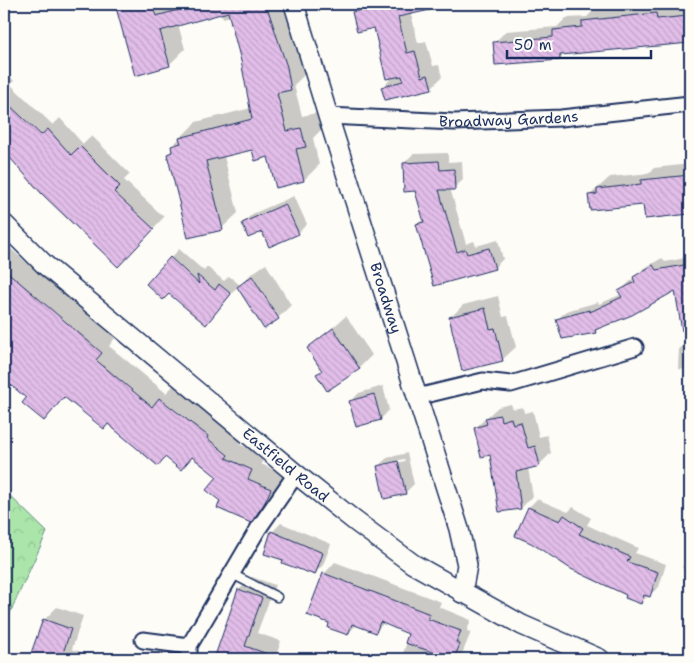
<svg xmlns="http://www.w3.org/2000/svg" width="694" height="663" font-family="'Shantell Sans',sans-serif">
<defs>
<pattern id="park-crowns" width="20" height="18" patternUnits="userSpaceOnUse" patternTransform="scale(1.25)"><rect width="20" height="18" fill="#abe5aa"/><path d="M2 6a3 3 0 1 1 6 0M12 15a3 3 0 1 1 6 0" fill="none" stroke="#93c595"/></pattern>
<pattern id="building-back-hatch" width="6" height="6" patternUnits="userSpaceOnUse" patternTransform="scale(1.25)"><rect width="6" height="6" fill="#e1bde8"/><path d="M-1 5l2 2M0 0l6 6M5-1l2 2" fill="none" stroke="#c0a3c9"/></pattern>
</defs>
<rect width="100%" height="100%" fill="#fdfcf7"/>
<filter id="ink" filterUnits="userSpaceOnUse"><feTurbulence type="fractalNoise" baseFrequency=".02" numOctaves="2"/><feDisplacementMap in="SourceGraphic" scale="10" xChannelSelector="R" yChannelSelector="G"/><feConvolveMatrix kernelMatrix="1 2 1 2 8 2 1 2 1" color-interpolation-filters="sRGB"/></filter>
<g filter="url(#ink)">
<!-- park -->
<path fill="url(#park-crowns)" stroke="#638a84" d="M4,490L47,532L4,626Z"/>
<!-- shadow -->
<path fill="#0003" fill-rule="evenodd" d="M116,4H286L306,73L294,85L302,116L316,113L321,130L313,138L319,165L304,180L269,156L253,148L224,156L238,213L222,228L168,154L173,149L172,146L196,122L251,108L242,60L230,16L223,18L221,12L178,24L185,49L169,65L136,74Z
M357,4H415L410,9L418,43L426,41L433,66L439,65L442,77L431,88L383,87L393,76L375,26L353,12L358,8Z
M653,4H667L668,8L690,6V42L565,53L560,59L494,43L506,31L557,27L566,18L587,17L595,9Z
M4,69L14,81L11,85L53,125L60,118L83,144L92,136L130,174L124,180L164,217L129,254L4,148Z
M448,153V162L462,161L463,180L454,188H450L466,244L474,241L476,246L498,240L503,259L494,268L435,285L418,224L424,218L404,163L413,154Z
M690,164V212L646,217L644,204L590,195L610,177L650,173L654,168Z
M294,196L307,224L298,233L263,230L243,223L252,214Z
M4,243L115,338L109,346L166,393L174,385L221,421L220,423L241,440L239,444L265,456L261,464L284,474L264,508L250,522L222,500L219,476L193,457L181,469L166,456L158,464L108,423L66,396L43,420L28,398L4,377V358L19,340L4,327Z
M179,249L204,271L207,267L224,281L229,276L240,285L251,274L266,264L291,305L278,318L264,327L238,286L215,314L171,258Z
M690,257V313L681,315L676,289L600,327L595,332L557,320L566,311L598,302L599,304L622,294L620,291L643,269L662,258L665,262Z
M498,296L503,317L508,316L516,347L502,360L450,318L463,305Z
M346,316L372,355L359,368L318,375L323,370L309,348Z
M688,340H690V370L678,369L679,349Z
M383,386L389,410L381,419L350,402L359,393Z
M511,404L513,409L523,407L524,413L533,411L539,437L547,435L551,453L539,465L528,468L533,496L521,508L475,428L498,407Z
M407,453L414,484L405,493L378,466L387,458ZM404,459L405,461L387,465V463Z
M537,499L568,512L573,507L591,518L587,525L638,548L635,553L666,564L659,587L641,602L591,579L532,542L529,507Z
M281,523L331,544L323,565L314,574L285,559L272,532Z
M690,546V571L682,568Z
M335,562L441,602L439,607L471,620L467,631L471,632L460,659H401L410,633L384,623L376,631L357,624L348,634L331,622L324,574Z
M252,577L275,585L257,633L281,641L275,659H215L239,590Z
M57,607L83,616L72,649L103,659H30L44,620Z
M161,653L175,659H155Z"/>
<!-- building -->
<path fill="url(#building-back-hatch)" stroke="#1b2f5e" d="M115,4H152L156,16L200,4H266L287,67L291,90L277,93L287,131L301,128L306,147L296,149L304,181L276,188L268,157L255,161L252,150L206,161L223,230L188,238L167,154L172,152L171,146L181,143L179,138L252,119L241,61L228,12L160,31L170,66L135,76Z
M386,4H429L430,10L398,17L407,53L415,51L422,77L428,75L432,89L385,100L381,87L403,81L402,76L386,79L374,28L357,32L352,12Z
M656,13L657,19L688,16L690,43L560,55V60L495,65L493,42L553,37V30L582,27V21Z
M4,100L41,135L48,129L71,155L80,146L120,186L114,192L154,229L118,267L41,193L4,151Z
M439,161L440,170L454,169L455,190H439L457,252L465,249L467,254L489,248L495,269L434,286L416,224L424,222L415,191L404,192L403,163Z
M690,175V214L645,219L643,205L590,210L588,195L597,194V189L641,184V180Z
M285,204L299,234L269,247L262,232L248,238L242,223Z
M170,257L199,284L197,275L215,290L219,284L231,294L206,325L169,294L163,300L146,284Z
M690,264V330L682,331L675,291L632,315L595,330L596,333L562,339L556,319L589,310L590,312L622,297L618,291L635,282L633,277L653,265L656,270Z
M4,269L102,353L96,360L152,407L159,398L208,436L207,438L228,455L226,458L252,470L248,479L271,489L264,504L251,523L217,508L220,501L206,490L217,477L192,457L181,470L165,457L158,466L108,424L104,429L64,397L44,421L22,403L26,398L4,379Z
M252,276L279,319L264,329L237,287Z
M485,308L490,329L495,328L503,361L462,371L449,317Z
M333,328L360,369L327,391L316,374L322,371L307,348Z
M374,394L381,420L356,427L349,401Z
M500,415L501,421L511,418L513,424L521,422L528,448L535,446L540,466L516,472L521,509L499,512L490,455L481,457L474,428L487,424L485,418Z
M398,461L406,494L384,499L377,466Z
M528,507L560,521L564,515L583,528L579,534L630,557L627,562L658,572L650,597L644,595L641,604L625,598L626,595L571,569L531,543L515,536Z
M271,531L323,553L315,575L282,563L283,560L264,554Z
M323,573L430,614L428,619L461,631L456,642L460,644L454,659L405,643L408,634L380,622L376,633L352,624L348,635L328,628L329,623L307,615Z
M238,589L262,598L245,646L276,657V659H214Z
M43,619L71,629L61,659H29Z"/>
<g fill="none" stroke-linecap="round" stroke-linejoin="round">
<!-- service casing -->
<g stroke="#1b2f5e" stroke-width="11">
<path id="service" d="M232,574L277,597"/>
</g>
<!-- minor casing -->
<g stroke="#1b2f5e" stroke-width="19">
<g id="minor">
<path id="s1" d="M328,116L454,122L561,118L690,104"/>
<path d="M417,397L483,381L511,384L635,347"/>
<path d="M143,640L189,646"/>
<path d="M189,659V646L258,529L296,474"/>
</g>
</g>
<!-- tertiary casing -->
<g stroke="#1b2f5e" stroke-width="22">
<g id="tertiary">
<path id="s2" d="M294,4L328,116L459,529L467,565L462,593"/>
<path id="s3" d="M4,224L45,265L296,474L355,521L413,564L522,625L600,659"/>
</g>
</g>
<!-- service -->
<use href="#service" stroke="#fdfcf7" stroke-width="8"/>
<!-- minor -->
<use href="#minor" stroke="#fdfcf7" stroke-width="15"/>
<!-- tertiary -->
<use href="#tertiary" stroke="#fdfcf7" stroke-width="19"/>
</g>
</g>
<g text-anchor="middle" stroke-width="4.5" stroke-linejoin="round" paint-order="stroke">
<!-- street labels -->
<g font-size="15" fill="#1b2f5e" stroke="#fdfcf7">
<text dy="5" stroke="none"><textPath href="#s1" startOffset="181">Broadway Gardens</textPath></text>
<text dy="5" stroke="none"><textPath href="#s2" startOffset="308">Broadway</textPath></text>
<text dy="5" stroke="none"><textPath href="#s3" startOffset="371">Eastfield Road</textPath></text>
</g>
</g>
<!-- margin -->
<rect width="694" height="663" fill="none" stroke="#fdfcf7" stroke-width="20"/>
<rect x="10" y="10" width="674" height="643" fill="none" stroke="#1b2f5e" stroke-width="2" filter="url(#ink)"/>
<!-- scale -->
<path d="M507 50v8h144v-8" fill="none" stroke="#1b2f5e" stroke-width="2.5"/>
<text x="514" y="50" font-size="15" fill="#1b2f5e" stroke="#fdfcf7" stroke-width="4" paint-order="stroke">50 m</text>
</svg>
